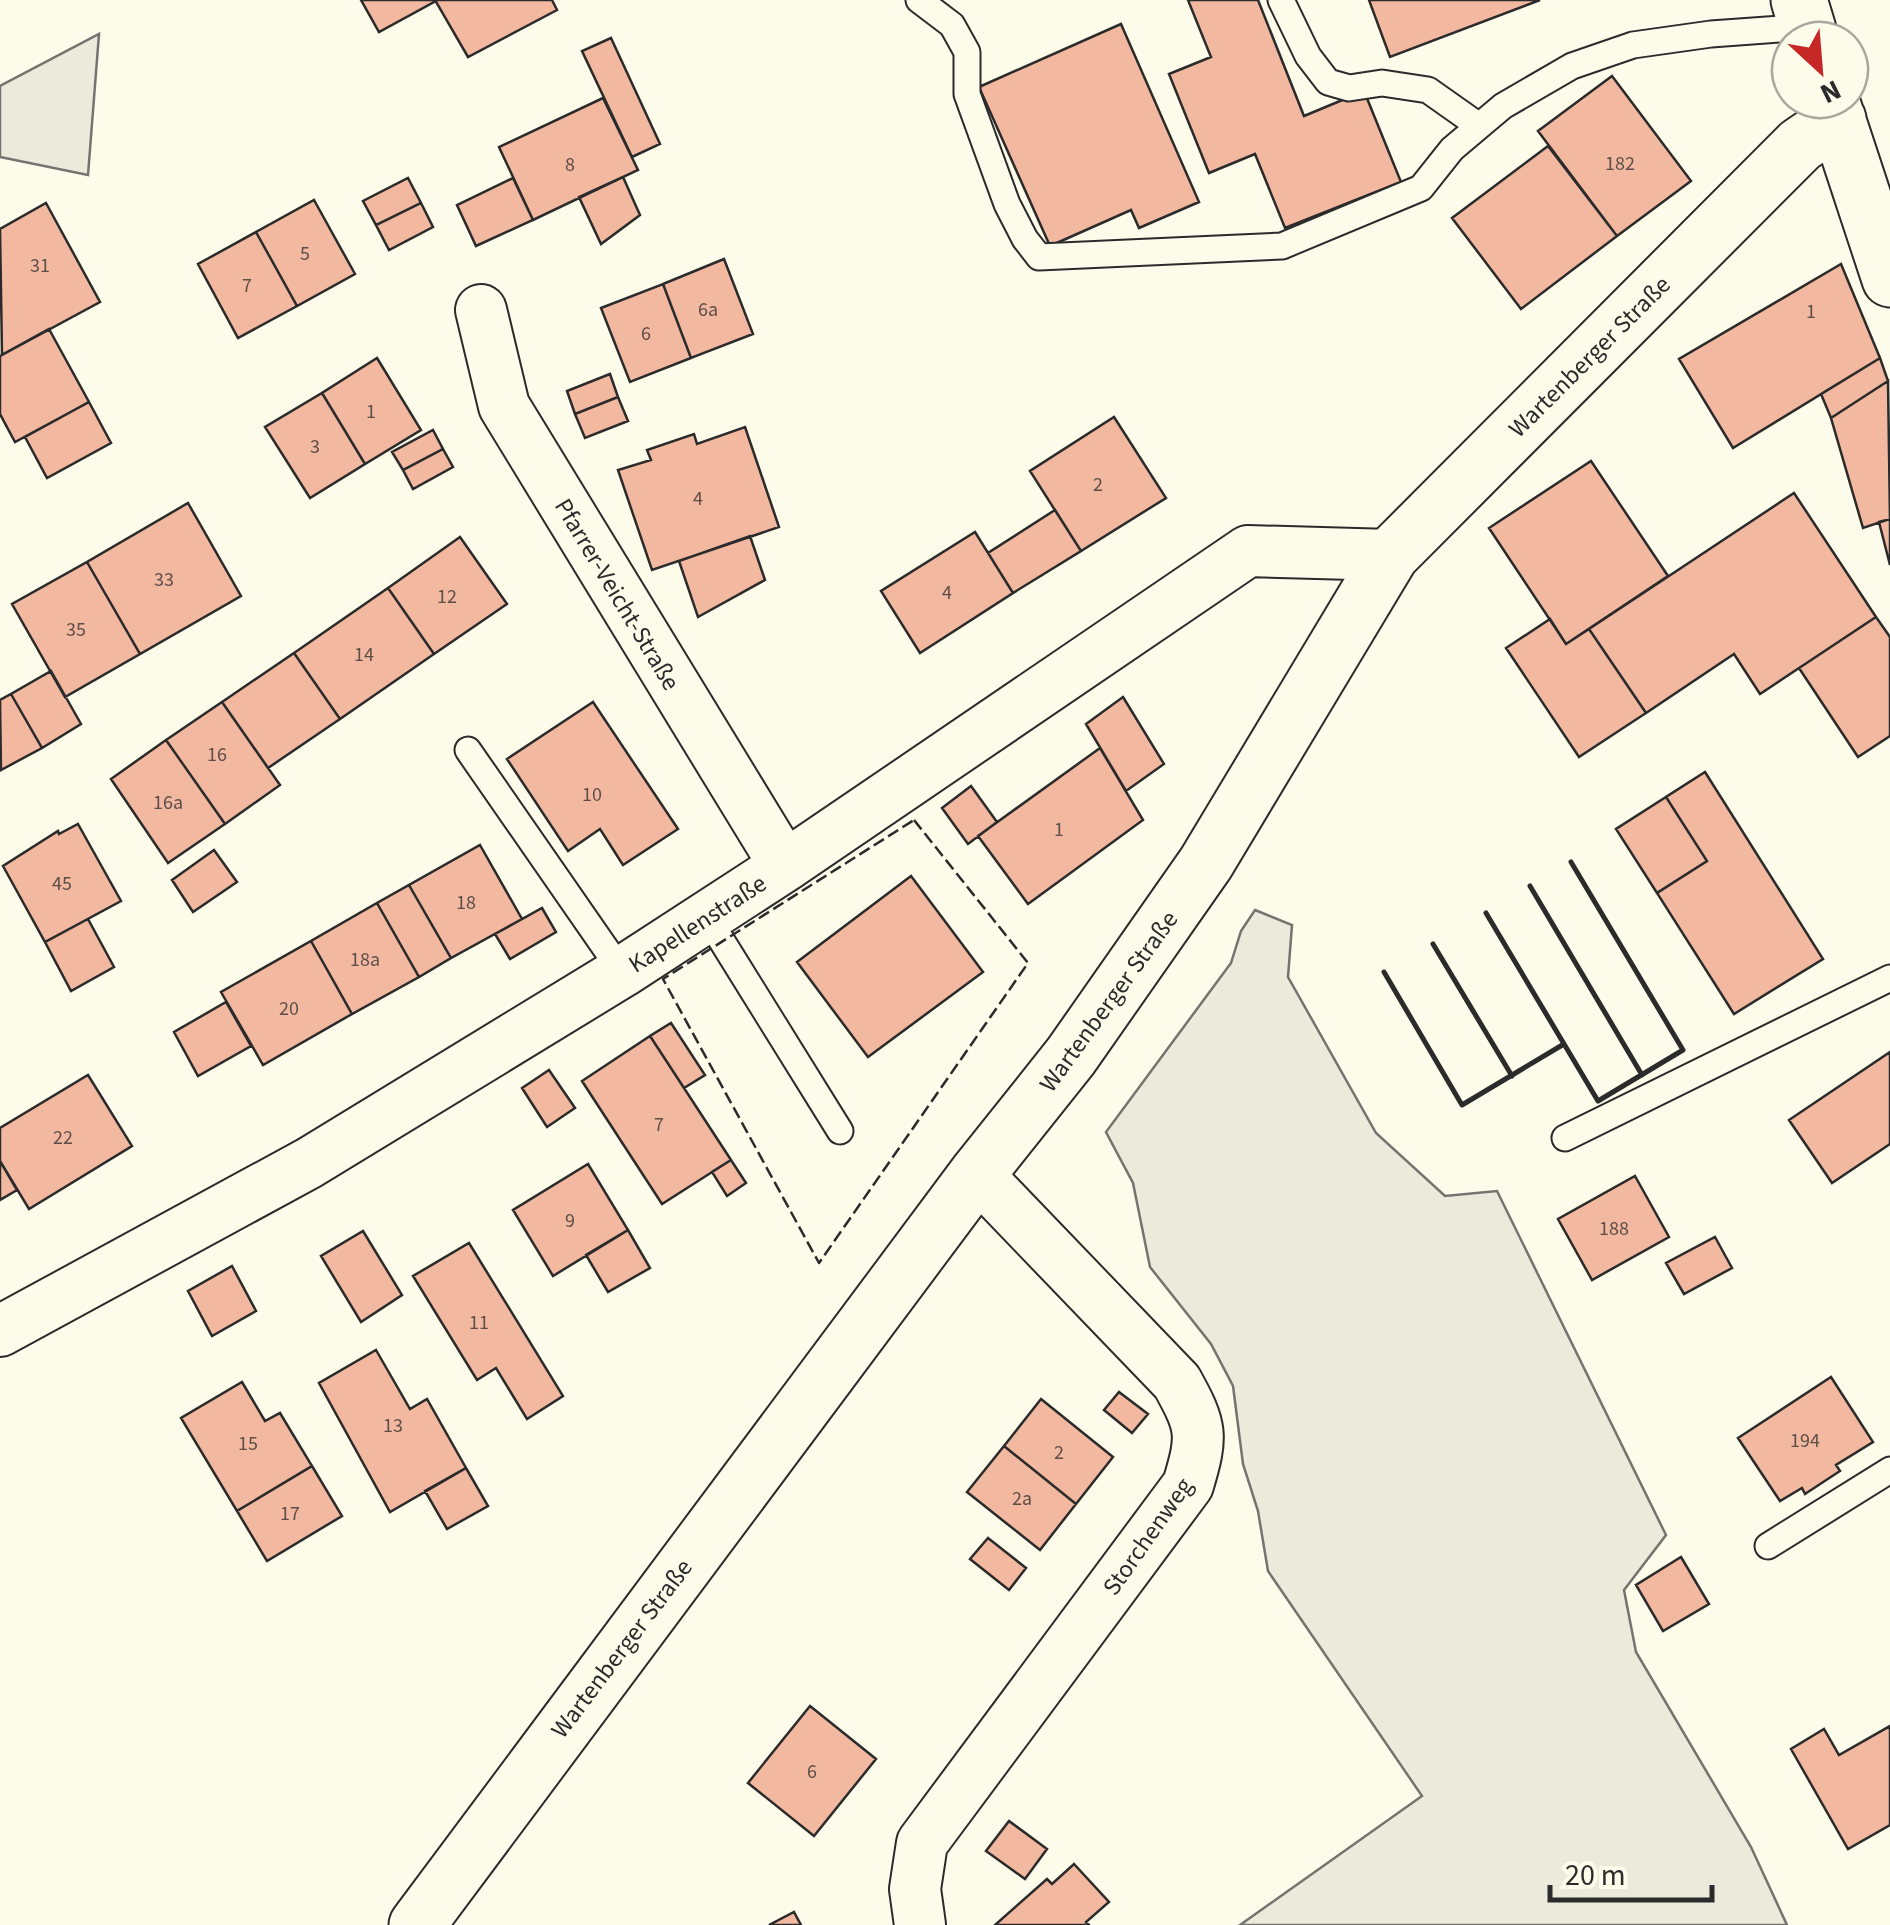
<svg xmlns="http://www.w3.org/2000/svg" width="1890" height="1925" font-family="'Source Sans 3',sans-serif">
<rect width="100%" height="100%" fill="#fdfbea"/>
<!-- green -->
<path fill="#ecebdb" stroke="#74746e" stroke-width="2.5" d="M99,34L88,175L0,157V86Z
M1255,910L1292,925L1288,977L1376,1133L1445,1196L1497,1191L1666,1535L1624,1590L1636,1652L1751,1847L1787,1925H1240L1422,1796L1268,1571L1258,1511L1243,1464L1233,1386L1211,1344L1150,1267L1133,1183L1106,1132L1231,963L1241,931Z"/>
<!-- building -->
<path fill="#f2b8a0" stroke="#2b2b2b" stroke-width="2.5" d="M361,0H435L436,1L379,32Z
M435,0H552L557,10L468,57Z
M1188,0H1258L1304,116L1364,91L1401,182L1285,228L1255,154L1209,173L1169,74L1211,57Z
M1369,0H1540L1390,57Z
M1121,24L1199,202L1139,228L1131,210L1050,246L979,87Z
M611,38L660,144L632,157L582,51Z
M1612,76L1691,181L1617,236L1538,131Z
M603,98L638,170L533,220L499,147Z
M1548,146L1617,236L1521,309L1452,218Z
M623,177L640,215L601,244L579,197Z
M408,178L421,203L376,225L363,201Z
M513,178L533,220L476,246L457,205Z
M314,200L355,274L297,306L256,232Z
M46,203L100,302L2,355L0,229Z
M421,203L433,227L389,250L376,225Z
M256,232L297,306L238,338L198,264Z
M724,259L753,334L691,358L663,284Z
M1841,264L1880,358L1733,448L1679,359Z
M663,284L691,358L630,382L601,308Z
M49,329L89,402L15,442L0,414V356Z
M377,358L421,430L365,464L322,393Z
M1880,358L1888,381L1831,418L1821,394Z
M610,374L618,397L575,414L567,391Z
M1888,381L1890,519L1863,528L1831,418Z
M322,393L365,464L310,498L265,427Z
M618,397L628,421L585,438L575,414Z
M89,402L111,443L47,478L25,437Z
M1114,417L1166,498L1081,551L1030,471Z
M745,427L779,527L652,570L618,470L651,460L647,450L694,434L697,444Z
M433,430L443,449L403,470L392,452Z
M443,449L453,467L413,489L403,470Z
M1591,461L1668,576L1566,644L1489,528Z
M1794,493L1876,617L1760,694L1734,654L1646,713L1589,629Z
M188,503L241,596L140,654L87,562Z
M1055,510L1081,551L1013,593L988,553Z
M1890,519V565L1879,522Z
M975,532L1013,593L920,653L881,591Z
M750,536L765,580L698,617L679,561Z
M460,537L507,604L434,654L388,588Z
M87,562L140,654L65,697L12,604Z
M388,588L434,654L340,719L294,653Z
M1876,617L1890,637V736L1858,757L1799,668Z
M1550,619L1566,644L1589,629L1646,713L1579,757L1506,648Z
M294,653L340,719L268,768L222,702Z
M51,671L81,724L42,748L11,694Z
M11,694L42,748L1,770L0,700Z
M1123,697L1164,764L1126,791L1086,724Z
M222,702L280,785L225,824L166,740Z
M593,702L678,829L623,865L600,829L568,851L507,759Z
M166,740L225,824L168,863L111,779Z
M1100,748L1143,820L1028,904L978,836Z
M1705,772L1823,959L1734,1014L1657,893L1707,861L1666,797Z
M971,786L997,822L968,844L942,808Z
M1666,797L1707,861L1657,893L1616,829Z
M78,824L121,901L45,942L3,866L58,831L59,834Z
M480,845L522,919L451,958L409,885Z
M214,850L237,882L193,912L172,880Z
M911,876L983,972L868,1057L797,962Z
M409,885L451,958L419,977L377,903Z
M377,903L419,977L352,1014L311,941Z
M542,908L556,932L510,959L495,934Z
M88,919L114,967L71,991L45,942Z
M311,941L352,1014L263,1065L221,992Z
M226,1002L251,1046L198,1076L174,1032Z
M671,1023L705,1075L684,1088L650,1036Z
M650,1036L731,1160L662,1204L582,1081Z
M1890,1052V1144L1832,1183L1789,1120Z
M549,1070L575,1108L547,1127L522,1088Z
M88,1075L132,1146L29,1209L0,1161V1128Z
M731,1160L746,1183L727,1196L712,1172Z
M0,1161L17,1190L0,1200Z
M588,1164L628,1230L553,1276L513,1210Z
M1635,1176L1669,1237L1592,1280L1558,1219Z
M628,1230L650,1268L608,1292L586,1255Z
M363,1231L402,1295L361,1322L321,1256Z
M1715,1237L1732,1268L1684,1294L1666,1263Z
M469,1243L563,1396L527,1419L496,1368L477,1380L413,1276Z
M232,1266L256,1311L212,1336L188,1291Z
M376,1350L410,1409L427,1399L466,1468L390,1512L319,1383Z
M1831,1377L1873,1442L1836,1465L1840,1471L1805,1494L1802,1488L1780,1501L1738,1438Z
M242,1382L265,1421L280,1413L312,1466L237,1511L181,1418Z
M1119,1392L1148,1414L1132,1433L1104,1410Z
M1041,1399L1113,1457L1076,1504L1004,1446Z
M1004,1446L1076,1504L1040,1550L967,1492Z
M312,1466L342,1516L267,1561L237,1511Z
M466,1468L488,1506L447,1529L425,1491Z
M988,1538L1026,1568L1009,1590L970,1559Z
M1681,1557L1709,1604L1663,1631L1636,1585Z
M810,1706L876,1759L814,1836L748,1783Z
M1890,1726V1825L1848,1849L1791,1749L1824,1729L1839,1755Z
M1009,1821L1047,1849L1025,1879L986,1851Z
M1074,1864L1109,1902L1086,1922L1089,1925H995L1047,1879L1052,1884Z
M794,1912L801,1925H769Z"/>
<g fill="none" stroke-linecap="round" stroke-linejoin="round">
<!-- service casing -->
<g stroke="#2b2b2b" stroke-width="29">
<path id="service" d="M919,0L952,25L967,52V94L1007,204L1025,239L1039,257L1282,246L1421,188L1452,149L1503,106L1572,66L1633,45L1711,34L1807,27
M1281,0L1308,56L1328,82L1349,88L1382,83L1428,90L1479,126
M468,750L622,972
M707,917L840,1131
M1565,1138L1890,978
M1768,1546L1890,1470"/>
</g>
<!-- minor casing -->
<g stroke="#2b2b2b" stroke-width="54">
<path id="minor" d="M481,310L504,406L785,866
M0,1331L309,1163L622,972L785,866L1248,551L1391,555
M920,1925L915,1889L922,1843L1188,1485C1203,1435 1202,1427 1177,1382L977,1174"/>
</g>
<!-- secondary casing -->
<g stroke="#2b2b2b" stroke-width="59">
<path id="secondary" d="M1799,0L1811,40
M1831,100L1890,279
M417,1925L977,1174L1071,1056L1206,863L1391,555L1800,145L1838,119"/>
</g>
<!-- service -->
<use href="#service" stroke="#fdfbea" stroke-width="25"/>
<!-- minor -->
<use href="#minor" stroke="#fdfbea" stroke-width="50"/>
<!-- secondary -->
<use href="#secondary" stroke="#fdfbea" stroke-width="55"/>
<!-- fence -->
<path stroke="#2b2b2b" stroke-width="2.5" stroke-dasharray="12 5" stroke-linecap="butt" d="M914,820L1028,963L819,1263L663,979Z"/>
<!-- wall -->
<path stroke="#2b2b2b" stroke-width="5" d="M1530,886L1642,1075
M1486,913L1598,1101L1683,1050L1571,862
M1433,944L1512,1076
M1384,972L1462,1105L1564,1044"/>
</g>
<g text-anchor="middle" stroke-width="8" stroke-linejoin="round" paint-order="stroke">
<!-- number labels -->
<g font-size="20" fill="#5d4e48">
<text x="1620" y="170">182</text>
<text x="570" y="171">8</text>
<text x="305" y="260">5</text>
<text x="40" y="272">31</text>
<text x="247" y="292">7</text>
<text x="708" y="316">6a</text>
<text x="1811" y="318">1</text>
<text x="646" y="340">6</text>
<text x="371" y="418">1</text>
<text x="315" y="453">3</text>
<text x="1098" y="491">2</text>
<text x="698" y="505">4</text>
<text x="164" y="586">33</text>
<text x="947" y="599">4</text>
<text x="447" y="603">12</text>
<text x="76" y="636">35</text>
<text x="364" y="661">14</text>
<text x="217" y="761">16</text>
<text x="592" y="801">10</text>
<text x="168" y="809">16a</text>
<text x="1059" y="836">1</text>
<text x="62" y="890">45</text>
<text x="466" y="909">18</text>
<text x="365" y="966">18a</text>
<text x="289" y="1015">20</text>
<text x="659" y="1131">7</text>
<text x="63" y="1144">22</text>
<text x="570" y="1227">9</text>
<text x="1614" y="1235">188</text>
<text x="479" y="1329">11</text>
<text x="393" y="1432">13</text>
<text x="1805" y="1447">194</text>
<text x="248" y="1450">15</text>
<text x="1059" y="1459">2</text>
<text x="1022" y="1505">2a</text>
<text x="290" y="1520">17</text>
<text x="812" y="1778">6</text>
</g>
<!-- street labels -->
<g font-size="25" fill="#2b2b2b" stroke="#fdfbea">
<text transform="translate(1589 356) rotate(-45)" y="9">Wartenberger Straße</text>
<text transform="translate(618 594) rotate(59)" y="9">Pfarrer-Veicht-Straße</text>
<text transform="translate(697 923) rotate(-33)" y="9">Kapellenstraße</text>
<text transform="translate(1108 1001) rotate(-54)" y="9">Wartenberger Straße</text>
<text transform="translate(1147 1536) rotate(-55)" y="9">Storchenweg</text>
<text transform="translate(621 1648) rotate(-53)" y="9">Wartenberger Straße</text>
</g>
</g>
<!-- north arrow -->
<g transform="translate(1820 70) rotate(154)"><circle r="48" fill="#fdfbea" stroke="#a9a89e" stroke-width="2.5"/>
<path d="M0-8L18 38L0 25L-18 38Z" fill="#c62828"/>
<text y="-15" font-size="28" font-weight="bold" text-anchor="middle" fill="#2b2b2b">N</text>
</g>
<!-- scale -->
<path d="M1550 1885v15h162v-15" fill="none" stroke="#2b2b2b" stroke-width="5"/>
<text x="1565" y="1885" font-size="30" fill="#2b2b2b" stroke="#fdfbea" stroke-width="8" paint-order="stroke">20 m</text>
</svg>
